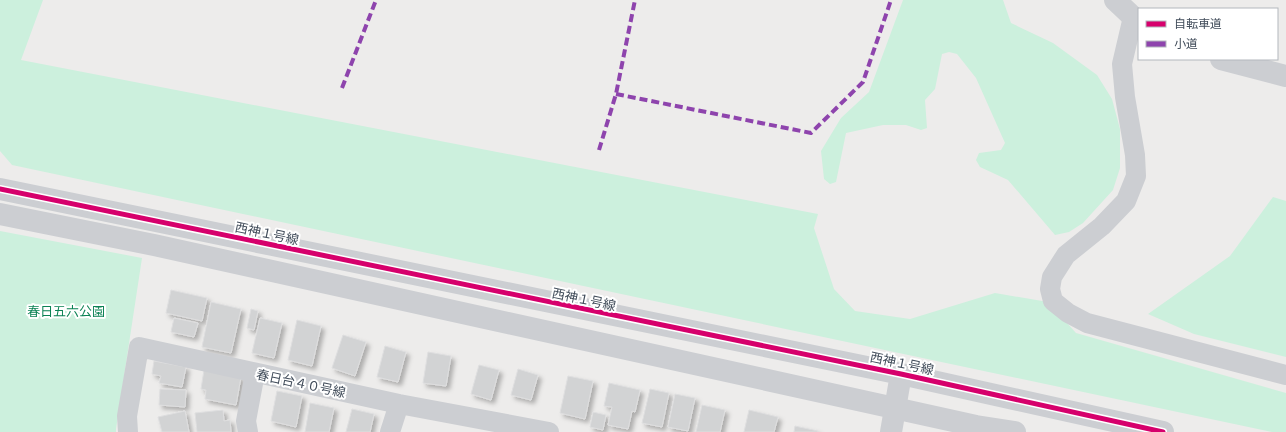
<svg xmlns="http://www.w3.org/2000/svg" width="1286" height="432" font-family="Manrope,'Noto Sans JP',sans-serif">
<defs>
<filter id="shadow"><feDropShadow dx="3.5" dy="3.5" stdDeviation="2" flood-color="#0004"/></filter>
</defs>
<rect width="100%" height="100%" fill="#edeceb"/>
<!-- green -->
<path fill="#ccf0dd" d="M0,0H43L21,60L818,214L814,228L834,289L855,311L910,319L995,293L1048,302L1076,333L1286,393V432H1272L12,165L0,151Z
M903,0H1003L1011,23L1053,43L1097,75L1112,99L1120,129V168L1113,190L1083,223L1069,232L1055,235L1008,180L980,167L976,160L979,153L1001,150L1005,143L976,78L957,54L949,52L942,54L935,89L925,100L927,128L921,130L906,125H883L846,133L836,182L830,184L824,179L821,151L841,118L869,92Z
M1273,197L1286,201V357L1194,334L1148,314L1230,256Z
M0,231L142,258L116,429V432H0Z"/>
<!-- building -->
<path fill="#d2d3d4" stroke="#dededf" filter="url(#shadow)" d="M171,290L207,298L202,321L166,313Z
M211,302L241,309L231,353L202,347Z
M251,309L258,311L254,330L247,328Z
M174,318L198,323L194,337L171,332Z
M260,318L282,323L274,358L252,353Z
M297,320L321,326L312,366L288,360Z
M343,335L366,342L355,376L332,368Z
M385,346L406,352L398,382L377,377Z
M428,352L451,356L446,386L423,383Z
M154,361L186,367L182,387L159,383L161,376L152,374Z
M479,365L499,370L491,400L471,394Z
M518,369L538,375L531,400L511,395Z
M204,370L241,377L236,405L205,399L206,390L201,389Z
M568,376L593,381L585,419L560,413Z
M609,383L640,390L635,412L632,411L628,429L608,425L612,407L604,406Z
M160,389L186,390L185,407L159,405Z
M650,389L669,393L662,427L642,423Z
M277,391L302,396L296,427L271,421Z
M675,394L695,398L688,431L668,427Z
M310,403L334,408L329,432H305Z
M702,405L725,410L720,432H696Z
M352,409L374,414L370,432H346Z
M223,410L224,421L230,420L231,432H197L195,413Z
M749,410L778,417L774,432H744Z
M185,411L189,432H162L158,417Z
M593,412L606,415L603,430L590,427Z
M795,426L818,431L817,432H794Z"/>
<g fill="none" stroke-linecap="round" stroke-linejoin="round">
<!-- minor -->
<path stroke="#ccced2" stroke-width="20" d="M1133,17L1122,64L1125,97L1135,155L1136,176L1126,201L1102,226L1066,255L1052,277L1050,289L1053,301L1068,313L1087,323L1286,375
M128,432L127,416L139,347L399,404L549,432
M248,432L246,421L255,373
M390,432L399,404"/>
<!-- tertiary -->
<path stroke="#ccced2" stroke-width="22" d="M1115,0L1133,17L1139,21
M1221,59L1286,76
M0,189L901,374L1163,432
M0,214L154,245L976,426L1015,432
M891,432L901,374"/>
<!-- quiet -->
<path stroke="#8e44ad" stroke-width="4" stroke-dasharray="8 4" stroke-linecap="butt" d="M342,88L376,0
M616,94L811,133L863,82L891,0
M599,150L616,94L635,0"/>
<!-- cycleway casing -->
<g stroke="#fff" stroke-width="8">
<path id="cycleway" d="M0,189L901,374L1163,432"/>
</g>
<!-- cycleway -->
<use href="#cycleway" stroke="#d6006c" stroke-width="5"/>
</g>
<g text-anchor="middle" stroke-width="4" stroke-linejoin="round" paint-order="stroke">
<!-- street labels -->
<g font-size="13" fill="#414c5a" stroke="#fff">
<text transform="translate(267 233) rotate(12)" y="5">西神１号線</text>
<text transform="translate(584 299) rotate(12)" y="5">西神１号線</text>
<text transform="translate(902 363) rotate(12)" y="5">西神１号線</text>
<text transform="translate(301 383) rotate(12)" y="5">春日台４０号線</text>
</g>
<!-- park labels -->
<g font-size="13" fill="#0b8254" stroke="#fff">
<text x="66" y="316">春日五六公園</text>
</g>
</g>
<!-- legend -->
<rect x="1138" y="8" width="140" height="52" fill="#ffffff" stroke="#b3b7bd"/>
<rect x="1146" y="21" width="20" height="6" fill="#d6006c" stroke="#b3b7bd"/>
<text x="1174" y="28" font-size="12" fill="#414c5a">自転車道</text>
<rect x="1146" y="41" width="20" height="6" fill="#8e44ad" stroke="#b3b7bd"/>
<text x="1174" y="48" font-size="12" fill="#414c5a">小道</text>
</svg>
